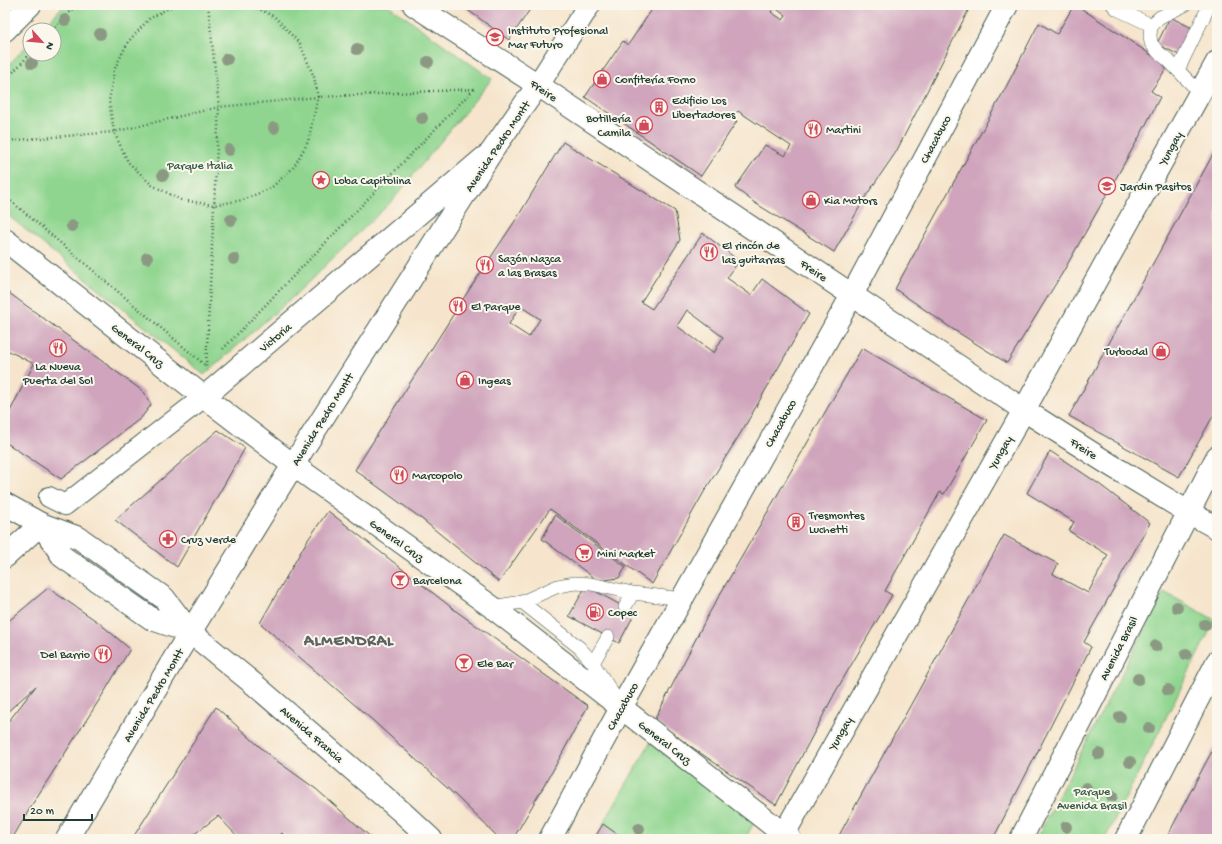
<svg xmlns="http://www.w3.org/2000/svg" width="1222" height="844" font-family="'Gochi Hand',sans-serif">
<rect width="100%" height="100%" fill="#fbf7ec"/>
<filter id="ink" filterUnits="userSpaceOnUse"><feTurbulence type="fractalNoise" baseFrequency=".025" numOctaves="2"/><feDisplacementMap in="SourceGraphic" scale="8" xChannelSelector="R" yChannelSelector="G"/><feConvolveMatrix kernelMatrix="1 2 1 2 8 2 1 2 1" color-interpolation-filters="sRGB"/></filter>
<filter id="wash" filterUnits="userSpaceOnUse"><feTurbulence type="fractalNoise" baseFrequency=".012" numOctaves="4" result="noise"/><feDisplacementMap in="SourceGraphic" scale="16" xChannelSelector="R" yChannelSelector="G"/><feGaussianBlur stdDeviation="0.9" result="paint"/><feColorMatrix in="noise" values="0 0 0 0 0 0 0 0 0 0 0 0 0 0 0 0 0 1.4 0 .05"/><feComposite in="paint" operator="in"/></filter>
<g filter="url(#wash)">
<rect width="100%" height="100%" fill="#f6e5cc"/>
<!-- green -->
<path fill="#8fd58f" stroke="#578962" d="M64,5H388L492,79L392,201L295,295L204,375L5,213V69L30,42V54H54V30H41Z
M1164,592L1215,620L1105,839H1036Z
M650,743L756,819L745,839H624L603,824Z"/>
<g id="blocks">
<!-- building -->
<path fill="#cfa4bc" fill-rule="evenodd" d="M461,5H533L509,40Z
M655,5H971L896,152L866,196L834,252L755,203L735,188L765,145L785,156L791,146L738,111L732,117L737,121L701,176L585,97L623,41L628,45ZM774,7L786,16L783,20L771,12Z
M1074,5H1076L1168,66L1151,91L1160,97L1142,132L1063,272L1007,363L954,330L895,289L1005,89L1039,23L1057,34Z
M1170,17L1196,30L1183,57L1157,44Z
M563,142L675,211L680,240L641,302L652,309L703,233L739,261L727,278L751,295L762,279L809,314L745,426L704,492L652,584L550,509L499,582L418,516L355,470L465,296L517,218ZM520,306L540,319L529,337L509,324ZM687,310L723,337L714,353L677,326Z
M1217,147V409L1179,477L1069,416Z
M5,290L144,392L151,405L141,418L61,479L5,442V421L34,364L5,349Z
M862,348L987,420L944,494L940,492L885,591L892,595L836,691L776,805L654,721L707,617Z
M218,430L245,448L177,567L115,520Z
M1050,451L1099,484L1150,523L1084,642L1091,647L993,839H837L1004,535L1058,564L1053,574L1088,593L1108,555L1069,531L1074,522L1027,493Z
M328,511L456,611L588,706L552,772L513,839H500L455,795L370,718L260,623L307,541Z
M555,515L626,567L619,578L598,581L542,539Z
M586,586L635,613L619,643L569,616Z
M48,588L98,622L130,649L105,691L33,803L12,839H5V726L36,686L5,714V624Z
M216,707L270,756L316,789L373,839H288L282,833L276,839H240L218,816L188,839H132Z
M1217,742V839H1166L1196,781Z
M603,824L624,839H594Z"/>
</g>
</g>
<g filter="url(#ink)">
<use href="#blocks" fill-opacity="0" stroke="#3f564b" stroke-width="1"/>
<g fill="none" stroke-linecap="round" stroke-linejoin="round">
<!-- service casing -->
<g stroke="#3f564b" stroke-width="14">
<path id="service" d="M1113,5L1117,9L1151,25L1160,17L1185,5
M1151,25L1150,36L1151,43L1158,52L1167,59L1200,93
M1178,70L1207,10
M522,602L580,648L593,663
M492,607L522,602L558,586L575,583L591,584L633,593L682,599
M625,607L633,593
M608,637L593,663L613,694"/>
</g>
<!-- pedestrian casing -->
<g stroke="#3f564b" stroke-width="22">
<path id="pedestrian" d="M49,497L65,505L204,397"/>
</g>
<!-- minor casing -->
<g stroke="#3f564b" stroke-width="24">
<path id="minor" d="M414,5L538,85L1024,410L1109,464L1188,512L1217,528
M5,240L204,397L293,465L492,607L790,839
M204,397L485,157"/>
</g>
<!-- tertiary casing -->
<g stroke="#3f564b" stroke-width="24">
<path id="tertiary" d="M5,557L41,524
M550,839L621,708L852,295L1007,5
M781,839L1024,410L1217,62"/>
</g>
<!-- secondary casing -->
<g stroke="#3f564b" stroke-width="24">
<path id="secondary" d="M5,30L30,5
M5,504L41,524L79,538L164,598L190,632L255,685L403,813L431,839
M41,524L63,557L152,619L190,632
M1021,839L1217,457
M1126,839L1217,662"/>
</g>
<!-- primary casing -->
<g stroke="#3f564b" stroke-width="24">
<path id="primary" d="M67,839L175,657L293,465L492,151L538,85L589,5"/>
</g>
<!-- path -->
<path stroke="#3f564b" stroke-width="2.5" stroke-dasharray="1 3" stroke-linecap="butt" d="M174,5L149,19L128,42L114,70L109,101L114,132L128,162L152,185L181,200L214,205L243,200L271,188L293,168L308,142L318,97L314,77L300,44L275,17L251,5
M52,30L76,5
M5,81L30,54
M5,141L114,132L219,107L318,97L474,89
M5,196L206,366
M223,349L474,89
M206,366L219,107L208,5"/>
<!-- service -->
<use href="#service" stroke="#fff" stroke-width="13"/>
<!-- pedestrian -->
<use href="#pedestrian" stroke="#fff" stroke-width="20"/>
<!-- minor -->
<use href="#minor" stroke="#fff" stroke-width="22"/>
<!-- tertiary -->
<use href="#tertiary" stroke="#fff" stroke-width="22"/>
<!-- secondary -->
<use href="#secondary" stroke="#fff" stroke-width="22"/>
<!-- primary -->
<use href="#primary" stroke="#fff" stroke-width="22"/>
</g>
<!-- trees -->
<g fill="#8c9982">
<circle cx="65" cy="20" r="6"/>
<circle cx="100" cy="34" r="6"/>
<circle cx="357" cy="49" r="6"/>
<circle cx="227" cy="59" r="6"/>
<circle cx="428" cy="62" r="6"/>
<circle cx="32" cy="63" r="6"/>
<circle cx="422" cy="118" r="6"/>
<circle cx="274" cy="128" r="6"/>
<circle cx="229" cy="150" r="6"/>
<circle cx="163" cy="175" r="6"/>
<circle cx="231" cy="220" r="6"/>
<circle cx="72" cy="226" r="6"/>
<circle cx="147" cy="258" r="6"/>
<circle cx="234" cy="259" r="6"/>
<circle cx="1177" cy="607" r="6"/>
<circle cx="1205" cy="625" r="6"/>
<circle cx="1156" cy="646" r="6"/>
<circle cx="1186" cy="654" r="6"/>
<circle cx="1138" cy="679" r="6"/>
<circle cx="1168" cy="690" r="6"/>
<circle cx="1120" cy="717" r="6"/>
<circle cx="1149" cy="728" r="6"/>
<circle cx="1099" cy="754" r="6"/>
<circle cx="1130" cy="762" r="6"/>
<circle cx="1086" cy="788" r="6"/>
<circle cx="1112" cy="796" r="6"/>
<circle cx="1066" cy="827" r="6"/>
<circle cx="639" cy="829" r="6"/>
</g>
</g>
<!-- icons -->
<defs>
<g id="university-ring" transform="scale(0.9)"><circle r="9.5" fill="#fbf7ec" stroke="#d1495b" stroke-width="1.5"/><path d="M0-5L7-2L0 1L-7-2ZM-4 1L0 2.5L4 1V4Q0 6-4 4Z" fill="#d1495b"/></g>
<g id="shop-ring" transform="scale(0.9)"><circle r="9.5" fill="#fbf7ec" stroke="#d1495b" stroke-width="1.5"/><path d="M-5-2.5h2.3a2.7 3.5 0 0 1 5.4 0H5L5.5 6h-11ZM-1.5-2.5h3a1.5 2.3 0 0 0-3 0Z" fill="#d1495b"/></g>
<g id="building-ring" transform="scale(0.9)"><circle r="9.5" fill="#fbf7ec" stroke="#d1495b" stroke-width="1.5"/><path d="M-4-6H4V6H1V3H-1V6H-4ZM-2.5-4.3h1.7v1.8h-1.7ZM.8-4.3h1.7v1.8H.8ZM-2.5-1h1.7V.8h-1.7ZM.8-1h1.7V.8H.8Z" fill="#d1495b"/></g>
<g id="restaurant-ring" transform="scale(0.9)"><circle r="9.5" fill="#fbf7ec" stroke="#d1495b" stroke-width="1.5"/><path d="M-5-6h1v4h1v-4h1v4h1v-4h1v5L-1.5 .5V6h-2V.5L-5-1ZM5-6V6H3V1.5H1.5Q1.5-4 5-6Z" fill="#d1495b"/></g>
<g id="sight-ring" transform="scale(0.9)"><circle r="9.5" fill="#fbf7ec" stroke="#d1495b" stroke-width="1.5"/><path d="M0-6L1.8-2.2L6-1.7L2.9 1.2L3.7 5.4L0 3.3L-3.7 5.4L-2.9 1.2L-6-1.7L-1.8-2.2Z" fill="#d1495b"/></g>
<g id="school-ring" transform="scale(0.9)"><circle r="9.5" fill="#fbf7ec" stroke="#d1495b" stroke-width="1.5"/><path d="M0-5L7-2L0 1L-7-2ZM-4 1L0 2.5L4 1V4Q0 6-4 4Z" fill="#d1495b"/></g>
<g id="pharmacy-ring" transform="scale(0.9)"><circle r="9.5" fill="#fbf7ec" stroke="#d1495b" stroke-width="1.5"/><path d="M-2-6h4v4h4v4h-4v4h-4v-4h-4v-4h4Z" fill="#d1495b"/></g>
<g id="supermarket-ring" transform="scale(0.9)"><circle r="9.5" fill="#fbf7ec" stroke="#d1495b" stroke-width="1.5"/><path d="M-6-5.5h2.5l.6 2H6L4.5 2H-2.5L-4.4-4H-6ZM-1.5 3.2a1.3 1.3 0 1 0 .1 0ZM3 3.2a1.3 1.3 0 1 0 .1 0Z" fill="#d1495b"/></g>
<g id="bar-ring" transform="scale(0.9)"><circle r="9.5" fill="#fbf7ec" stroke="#d1495b" stroke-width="1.5"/><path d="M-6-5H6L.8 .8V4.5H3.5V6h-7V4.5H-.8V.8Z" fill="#d1495b"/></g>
<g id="fuel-ring" transform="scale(0.9)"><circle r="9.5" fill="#fbf7ec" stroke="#d1495b" stroke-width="1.5"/><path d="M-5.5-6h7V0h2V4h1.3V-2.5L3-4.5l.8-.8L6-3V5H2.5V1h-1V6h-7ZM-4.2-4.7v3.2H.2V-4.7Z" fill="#d1495b"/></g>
</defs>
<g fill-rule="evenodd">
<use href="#university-ring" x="495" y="37"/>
<use href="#shop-ring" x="602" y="79"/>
<use href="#building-ring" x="659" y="107"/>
<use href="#shop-ring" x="644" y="125"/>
<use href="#restaurant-ring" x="813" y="129"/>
<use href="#sight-ring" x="321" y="180"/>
<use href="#school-ring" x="1107" y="186"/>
<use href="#shop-ring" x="811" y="200"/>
<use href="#restaurant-ring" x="709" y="252"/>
<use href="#restaurant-ring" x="485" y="265"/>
<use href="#restaurant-ring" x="458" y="306"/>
<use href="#restaurant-ring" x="58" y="348"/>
<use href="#shop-ring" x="1161" y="351"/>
<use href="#shop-ring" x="465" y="380"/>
<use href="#restaurant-ring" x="399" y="475"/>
<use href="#building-ring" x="796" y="522"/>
<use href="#pharmacy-ring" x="168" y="539"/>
<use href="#supermarket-ring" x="584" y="553"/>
<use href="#bar-ring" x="400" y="580"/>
<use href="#fuel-ring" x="595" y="612"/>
<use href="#restaurant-ring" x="103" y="654"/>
<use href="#bar-ring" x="464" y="663"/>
</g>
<g text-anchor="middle" stroke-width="4" stroke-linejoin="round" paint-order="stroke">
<!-- poi labels -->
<g font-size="12" fill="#1f3d34" stroke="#fbf7ec" text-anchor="start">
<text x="508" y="34">Instituto Profesional<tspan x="508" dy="14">Mar Futuro</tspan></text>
<text x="615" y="83">Confitería Forno</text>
<text x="672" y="104">Edificio Los<tspan x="672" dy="14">Libertadores</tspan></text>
<text x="631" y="122" text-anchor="end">Botillería<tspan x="631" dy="14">Camila</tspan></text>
<text x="826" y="133">Martini</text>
<text x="334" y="184">Loba Capitolina</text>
<text x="1120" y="190">Jardin Pasitos</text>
<text x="824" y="204">Kia Motors</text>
<text x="722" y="249">El rincón de<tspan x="722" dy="14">las guitarras</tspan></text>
<text x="498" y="262">Sazón Nazca<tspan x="498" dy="14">a las Brasas</tspan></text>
<text x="471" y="310">El Parque</text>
<text x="1148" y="355" text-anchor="end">Turbodal</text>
<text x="58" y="370" text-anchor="middle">La Nueva<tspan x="58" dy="14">Puerta del Sol</tspan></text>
<text x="478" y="384">Ingeas</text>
<text x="412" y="479">Marcopolo</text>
<text x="809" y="519">Tresmontes<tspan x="809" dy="14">Luchetti</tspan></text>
<text x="181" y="543">Cruz Verde</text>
<text x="597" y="557">Mini Market</text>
<text x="413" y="584">Barcelona</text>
<text x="608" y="616">Copec</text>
<text x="90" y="658" text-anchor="end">Del Barrio</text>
<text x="477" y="667">Ele Bar</text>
</g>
<!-- street labels -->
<g font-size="12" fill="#1f3d34" stroke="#fbf7ec">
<text transform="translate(544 90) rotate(34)" y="4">Freire</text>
<text transform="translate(935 139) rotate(-62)" y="4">Chacabuco</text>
<text transform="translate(497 146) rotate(-56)" y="4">Avenida Pedro Montt</text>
<text transform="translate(1170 148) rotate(-61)" y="4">Yungay</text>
<text transform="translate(814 270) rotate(34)" y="4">Freire</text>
<text transform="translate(275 337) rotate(-40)" y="4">Victoria</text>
<text transform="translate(138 345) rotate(38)" y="4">General Cruz</text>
<text transform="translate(322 419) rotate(-58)" y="4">Avenida Pedro Montt</text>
<text transform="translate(780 423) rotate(-61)" y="4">Chacabuco</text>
<text transform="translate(1084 448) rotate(33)" y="4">Freire</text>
<text transform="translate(1000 452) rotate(-60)" y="4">Yungay</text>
<text transform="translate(397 540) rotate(36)" y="4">General Cruz</text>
<text transform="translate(1118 648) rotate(-63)" y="4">Avenida Brasil</text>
<text transform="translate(153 695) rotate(-59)" y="4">Avenida Pedro Montt</text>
<text transform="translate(622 706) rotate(-61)" y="4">Chacabuco</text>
<text transform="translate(840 733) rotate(-60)" y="4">Yungay</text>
<text transform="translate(312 734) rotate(41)" y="4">Avenida Francia</text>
<text transform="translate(665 742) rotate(38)" y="4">General Cruz</text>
</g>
<!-- park labels -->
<g font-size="12" fill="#355b46" stroke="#fbf7ec">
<text x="200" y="169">Parque Italia</text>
<text x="1092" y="795">Parque<tspan x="1092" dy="14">Avenida Brasil</tspan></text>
</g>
<!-- district labels -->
<g font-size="16" font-weight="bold" letter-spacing="1" fill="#5d6164" stroke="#fbf7ec">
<text x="349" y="645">ALMENDRAL</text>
</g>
</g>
<!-- margin -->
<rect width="1222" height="844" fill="none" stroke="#fbf7ec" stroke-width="20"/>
<!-- north arrow -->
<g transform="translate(42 42) rotate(117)"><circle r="19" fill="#fbf7ec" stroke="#a3ada2"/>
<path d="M0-3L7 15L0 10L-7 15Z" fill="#d1495b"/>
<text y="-6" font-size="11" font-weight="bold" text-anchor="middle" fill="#1f3d34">N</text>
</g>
<!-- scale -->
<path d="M24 814v6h68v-6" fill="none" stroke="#1f3d34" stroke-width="2"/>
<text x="30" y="814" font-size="12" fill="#1f3d34" stroke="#fbf7ec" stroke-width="3" paint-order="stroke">20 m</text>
</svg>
